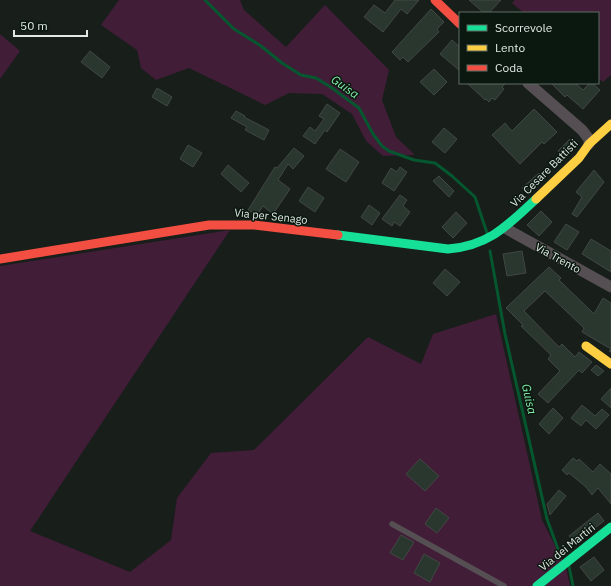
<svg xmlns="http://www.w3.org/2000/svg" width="611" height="586" font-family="'IBM Plex Sans',sans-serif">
<rect width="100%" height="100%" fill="#181e19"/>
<!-- green -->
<path fill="#411d38" d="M119,0H240L244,10L286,47L325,5L389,70L382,100L396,137L415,155L383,156L366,141L352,114L322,94L289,93L265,105L189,68L156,80L141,68L137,50L101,25Z
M515,0H611V75L603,82L598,78V13H524L512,3Z
M0,34L20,51L0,79Z
M230,230L30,531L130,572L171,540L177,498L211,453L254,450L368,337L421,364L433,334L496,314L542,520L566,567L570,586H0V266Z"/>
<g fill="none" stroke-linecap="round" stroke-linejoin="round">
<!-- stream -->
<path stroke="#055730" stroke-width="3" d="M205,0L234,29L261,46L282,63L301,75L316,78L332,88L359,108L373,134L382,146L389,151L414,160L435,163L452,176L475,197L487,233
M490,251L505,334L547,519L558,549
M569,566L573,586"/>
</g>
<!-- building -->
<path fill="#2a372f" stroke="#424843" d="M395,0H419L407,14L401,9L383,32L364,17L374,5L385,13Z
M469,0H501L489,13H484Z
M431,9L444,22L437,29L439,32L408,62L403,57L400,60L392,52Z
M452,40L460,47V71L440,54Z
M90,51L110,67L102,78L81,62Z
M434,69L447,82L434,95L420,82Z
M467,83H506L502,87L504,89L495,100L492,98L489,102L486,99L485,100Z
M551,83H575L583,90L590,83H592L600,90L583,109L567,95L565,97Z
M157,88L172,97L167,106L152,97Z
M327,104L340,113L327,132L325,130L315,144L303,136L310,127L315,131L324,119L319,116Z
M534,109L557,132L544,144L542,142L520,164L492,135L505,123L512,131Z
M236,111L245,116L244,117L269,130L264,140L245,130L247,127L231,118Z
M444,128L457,139L445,153L432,142Z
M570,139L577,146L565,158L558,151Z
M188,145L202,153L193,167L180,159Z
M294,148L304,156L293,169L288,164L278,180L290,189L273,214L263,206L257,215L248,210L275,167L277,168Z
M340,149L359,162L346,182L326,169Z
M228,165L249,183L241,192L221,174Z
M400,167L407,172L394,191L382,183L391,168L397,172Z
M594,170L604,182L577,217L572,214L582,197L576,192Z
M539,173L543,179L527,194L522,188Z
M439,176L454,191L449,197L433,181Z
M308,187L324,198L315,212L299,201Z
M400,195L407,200L403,206L410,212L400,226L394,222L392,226L382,219Z
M369,205L380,213L372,225L361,217Z
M541,211L552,222L539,236L527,225Z
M456,212L467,223L453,238L442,227Z
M566,224L579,232L567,250L554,242Z
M591,239L611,251V272L582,254Z
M522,251L526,273L507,276L503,254Z
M549,267L561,278L559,280L594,314L603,298L611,303V352L609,351L611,349L582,332L584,328L545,291L524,311L559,347L562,344L575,357L579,352L592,362L582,373L579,370L548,403L538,394L560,371L548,359L551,355L521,326L523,325L506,308Z
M445,269L460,282L447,296L433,283Z
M596,365L604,371L598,376L591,370Z
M611,388V408L601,399Z
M582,405L595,416L602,409L609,415L596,429L586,420L581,426L571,418Z
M553,408L563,418L549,434L539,424Z
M573,458L577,461L579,459L593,472L600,464L611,474V504L598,488L592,495L586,487L569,473L567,475L562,470Z
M420,459L439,476L425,491L406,474Z
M559,490L566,496L550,515L547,504Z
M436,508L449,518L437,533L425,524Z
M598,513L604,521L575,543L569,536Z
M401,535L414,542L403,560L390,553Z
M424,554L440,563L430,582L414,573Z
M594,557L604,570L591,581L580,567Z"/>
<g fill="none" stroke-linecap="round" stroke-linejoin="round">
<!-- lane -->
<path stroke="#554f53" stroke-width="5.5" d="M392,524L504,586"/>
<!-- street -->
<path stroke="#554f53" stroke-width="11" d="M528,83L582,130L589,139V144
M505,228L611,287"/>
<!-- fast -->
<path stroke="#16e098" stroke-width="9" d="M338,235L448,249C489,246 508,225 536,199
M537,586L611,527"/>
<!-- slow -->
<path stroke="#ffcf43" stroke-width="9" d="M536,199L579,158L589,144L611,124
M586,346L611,364"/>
<!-- jam -->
<path stroke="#f24e42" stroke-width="9" d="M435,0L460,24
M0,259L209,225H254L338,235"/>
</g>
<g text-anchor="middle" stroke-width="3" stroke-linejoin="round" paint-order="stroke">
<!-- street labels -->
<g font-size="11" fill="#e0e9e3" stroke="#0a180f">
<text transform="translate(544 173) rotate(-45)" y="4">Via Cesare Battisti</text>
<text transform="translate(271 216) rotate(6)" y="4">Via per Senago</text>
<text transform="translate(558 258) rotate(29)" y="4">Via Trento</text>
<text transform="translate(567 547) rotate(-39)" y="4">Via dei Martiri</text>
</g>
<!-- water labels -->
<g font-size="12" font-style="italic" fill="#83eaa8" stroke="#0a180f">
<text transform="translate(345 87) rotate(35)" y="4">Guisa</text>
<text transform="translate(529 399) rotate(77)" y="4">Guisa</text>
</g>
</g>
<!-- legend -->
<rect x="459" y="12" width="140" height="72" fill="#0a180f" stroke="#606c64"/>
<rect x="467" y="25" width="20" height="6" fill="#16e098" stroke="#606c64"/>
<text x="495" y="32" font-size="12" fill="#e0e9e3">Scorrevole</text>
<rect x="467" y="45" width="20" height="6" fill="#ffcf43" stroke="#606c64"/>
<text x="495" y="52" font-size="12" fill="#e0e9e3">Lento</text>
<rect x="467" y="65" width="20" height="6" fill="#f24e42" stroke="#606c64"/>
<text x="495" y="72" font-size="12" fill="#e0e9e3">Coda</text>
<!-- scale -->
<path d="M14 30v6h73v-6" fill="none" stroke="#e0e9e3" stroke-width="2"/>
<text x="20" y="30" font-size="12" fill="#e0e9e3" stroke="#0a180f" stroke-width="3" paint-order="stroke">50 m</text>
</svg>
